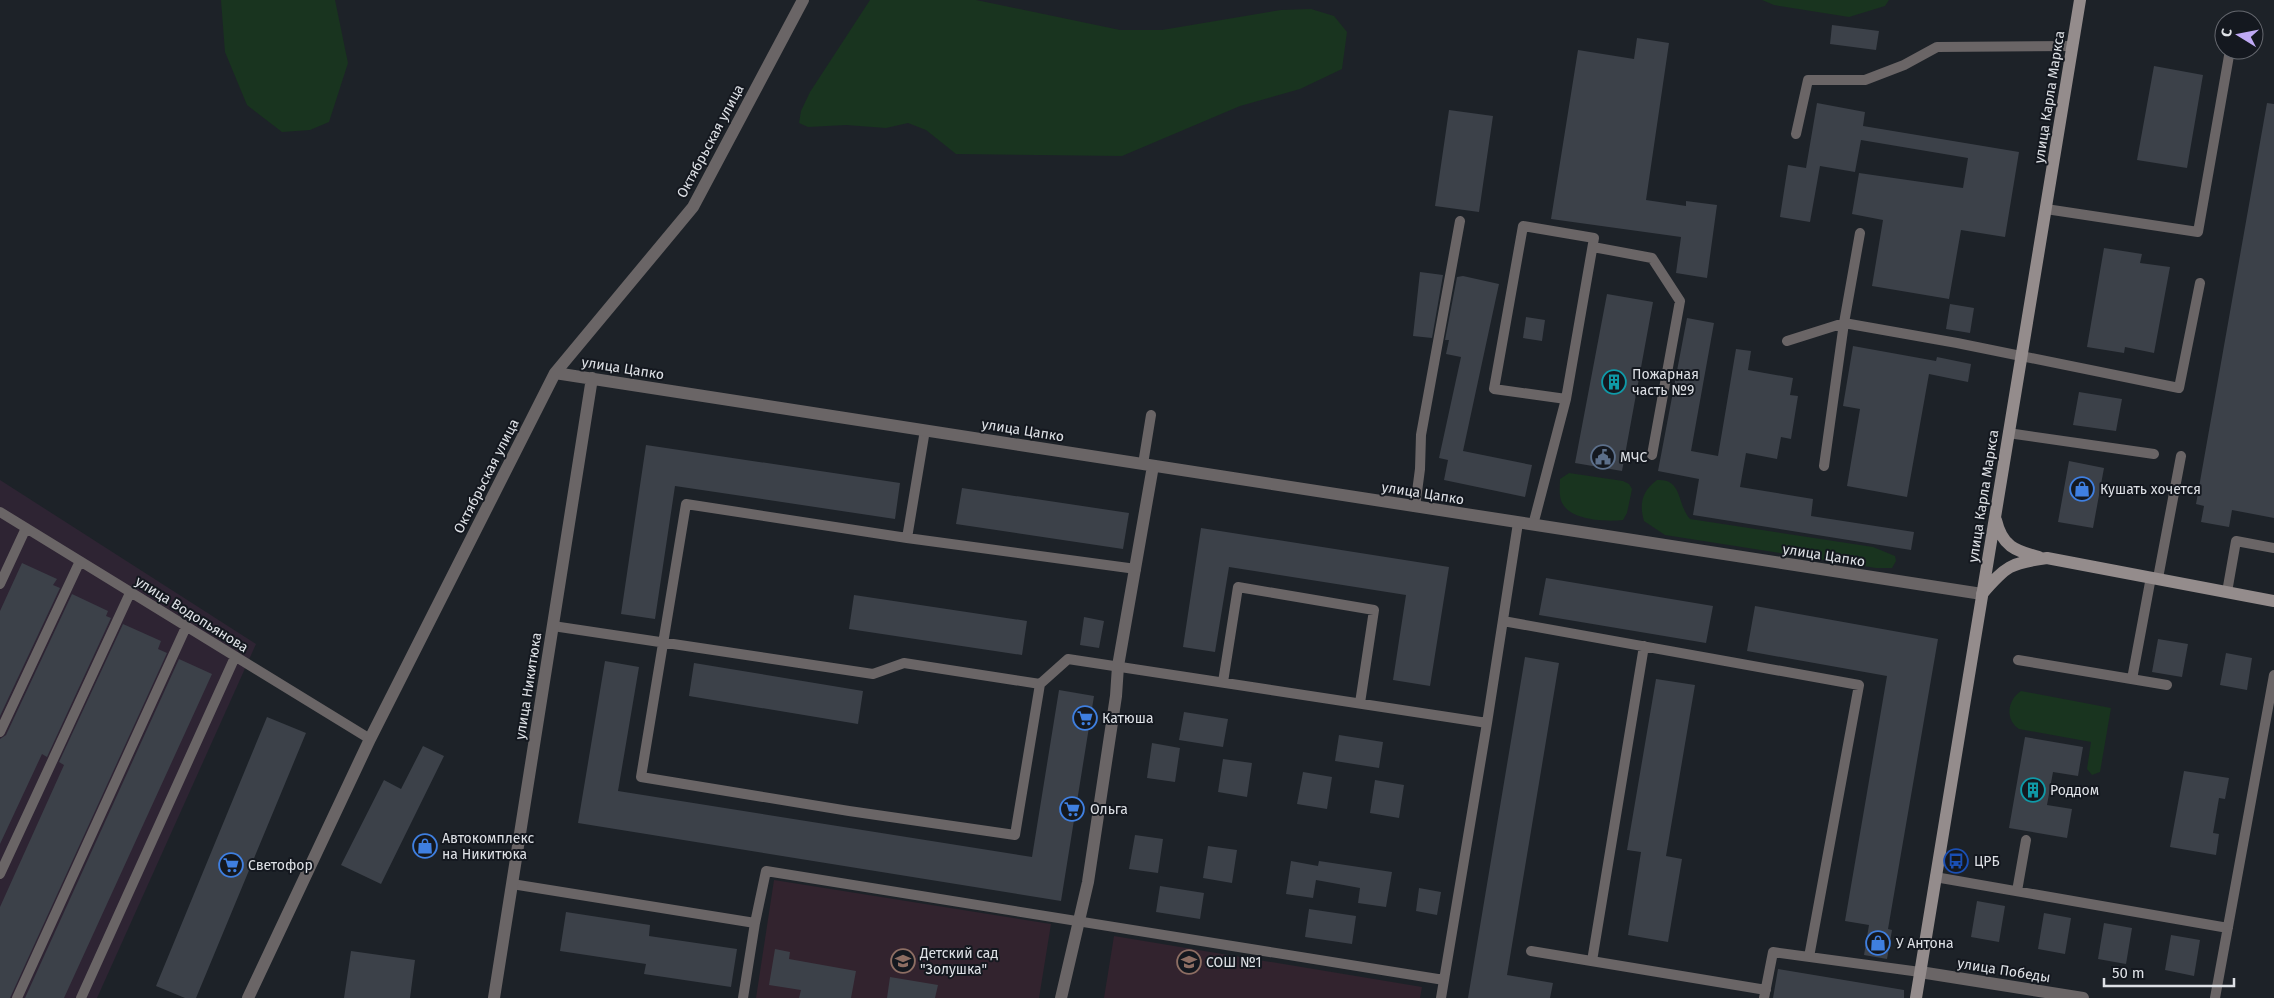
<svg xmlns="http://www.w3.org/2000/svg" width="2274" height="998" font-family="'Fira Sans',sans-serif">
<rect width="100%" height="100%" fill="#1d2228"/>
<!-- industrial -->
<path fill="#2e2433" d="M0,480L256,644L97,998H0Z"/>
<!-- education -->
<path fill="#32232e" d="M774,880L1051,924L1039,998H756Z
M1114,936L1422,987L1420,998H1104Z"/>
<!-- green -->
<path fill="#19341f" d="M221,0H335L348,63L329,122L310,130L282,132L247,105L225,52Z
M870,0H976L1120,30H1162L1281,10L1311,9L1334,16L1347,32L1342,69L1300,89L1240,106L1122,156L956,154L926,130L908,123L886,128L846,125L808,127L799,123L801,111L810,92Z
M1762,0H1889L1885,6L1849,17L1774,5Z
M1569,473L1623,481L1629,484L1632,489L1627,513L1623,520C1606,522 1574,520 1564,506C1558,498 1560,488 1560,479Z
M1657,480C1683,478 1677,505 1690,519L1873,547L1895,556L1896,561L1892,568H1876L1665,535L1644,521C1639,504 1642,491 1657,480Z
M2021,691L2111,708L2100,772L2092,775L2087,769L2091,742L2019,729C2005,720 2007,700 2021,691Z"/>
<!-- building -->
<path fill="#3c4149" d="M1832,25L1879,31L1876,50L1830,44Z
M1637,38L1669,43L1646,200L1686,206V201L1717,205L1707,278L1676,273L1681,237L1551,219L1578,50L1634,59Z
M2154,66L2203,75L2187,168L2137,160Z
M1817,103L1865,112L1863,126L2019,152L2005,237L1961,230L1949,299L1872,286L1883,220L1852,214L1859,173L1963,188L1968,158L1861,140L1855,172L1820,166L1810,222L1780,217L1788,165L1806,168Z
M2267,103L2274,104V518L2232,510L2229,527L2201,522L2204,506L2196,504Z
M1449,110L1493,116L1479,212L1435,206Z
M2104,248L2142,254L2140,263L2170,267L2154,353L2125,347L2124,353L2087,347Z
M1420,272L1443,275L1432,338L1413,336Z
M1463,276L1499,284L1463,451L1532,465L1525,497L1444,480L1448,460L1439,458L1461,357L1446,354L1449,340H1445L1457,277Z
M1607,294L1653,302L1622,471L1575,463Z
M1950,304L1974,308L1970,333L1946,329Z
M1526,317L1545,320L1542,341L1523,338Z
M1687,318L1714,323L1691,451L1718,456L1736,349L1751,351L1748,370L1793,378L1790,395L1798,396L1791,439L1781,437L1777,459L1746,453L1740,487L1813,499L1811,516L1914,532L1911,550L1693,515L1699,479L1658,471Z
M1853,346L1936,361L1937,357L1971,364L1968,382L1929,374L1907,497L1847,486L1860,409L1843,406Z
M2079,392L2122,399L2116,431L2073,425Z
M646,445L900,483L895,519L675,486L655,619L621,614Z
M2069,461L2104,468L2093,528L2058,522Z
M962,488L1129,513L1123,549L956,524Z
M1201,528L1449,567L1430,686L1393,680L1406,595L1229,567L1215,652L1183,647Z
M22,563L57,579L53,585L60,588L0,716V611Z
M1546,578L1713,606L1706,643L1539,615Z
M72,594L108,611L106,616L111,618L47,757L42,754L0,844V739L6,735Z
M854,595L1027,621L1022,655L849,629Z
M1755,606L1938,639L1888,929L1892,930L1887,959L1864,955L1869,925L1845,921L1887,676L1747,651Z
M1084,617L1104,621L1099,648L1080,645Z
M123,624L161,641L158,649L167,653L10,998H0V907L64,765L59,762Z
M2158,639L2188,644L2182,677L2152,672Z
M2226,653L2252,658L2247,690L2220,685Z
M1525,657L1559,663L1507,975L1553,983L1550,998H1468Z
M179,659L212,674L64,998H25Z
M605,661L639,667L618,791L1032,857L1059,690L1094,696L1061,901L578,823Z
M694,663L863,691L858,724L689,696Z
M1656,679L1695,685L1666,856L1682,859L1668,942L1628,935L1641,852L1627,850Z
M1184,712L1228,719L1223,747L1179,740Z
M267,717L306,733L196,998H185L156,986Z
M1339,735L1383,742L1379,768L1335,761Z
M2025,737L2083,747L2078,776L2053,772L2047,805L2072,809L2067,838L2009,828Z
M1152,743L1180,748L1175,782L1147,778Z
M423,746L444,756L381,884L341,865L384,780L401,789Z
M1223,759L1252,763L1247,797L1218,792Z
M2184,771L2229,778L2225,799L2219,798L2213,833L2219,834L2216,855L2170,847Z
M1303,772L1332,777L1327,809L1297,804Z
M1375,780L1404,785L1399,818L1370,813Z
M1135,835L1163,839L1158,873L1129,869Z
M1208,846L1237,850L1232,883L1203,878Z
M1291,861L1318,866L1319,861L1392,872L1386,907L1358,903L1360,888L1316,880L1313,898L1286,894Z
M1160,886L1204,893L1200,919L1156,912Z
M1419,888L1441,892L1437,915L1416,911Z
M1977,901L2005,906L1999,942L1971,937Z
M1309,909L1356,916L1352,944L1305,937Z
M566,912L650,925L649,936L737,949L731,987L644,974L646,964L560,951Z
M2044,913L2071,918L2065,954L2038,949Z
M2104,923L2132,928L2126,964L2098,959Z
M2171,935L2200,940L2194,976L2165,970Z
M775,949L790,952L789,959L856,971L851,998H799L801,990L769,985Z
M351,951L415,960L410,998H344Z
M1778,969L1904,990V998H1773Z
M890,977L938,985L935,998H887Z"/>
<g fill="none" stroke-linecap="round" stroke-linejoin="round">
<!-- lane -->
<path stroke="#6a6566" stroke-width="10" d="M2235,20L2236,17
M1796,134L1808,80H1865L1904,65L1937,47L2073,46
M2046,209L2198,232L2230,50
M1593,247L1652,258L1680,301L1652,455
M1787,341L1844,323L1957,343L2179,388L2200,283
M2008,433L2154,454
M1143,464L1151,415
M1824,466L1844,323L1860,233
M1415,507L1420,469L1421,435L1460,221
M0,512L370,739
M1533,525L1566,399L1594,238L1523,226L1494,389L1566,399
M907,538L925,430
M2158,578L2181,456
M0,584L26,528
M2227,592L2236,541L2274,548
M1503,621L1859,685L1809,957
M553,626L873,674L904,663L1040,684L1068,659L1487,723L1518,523
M2018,660L2167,685
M2132,679L2151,577
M1223,682L1238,587L1374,610L1360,703
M1040,684L1015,835L849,811L641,777L686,504L907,538L1136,569
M0,732L80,561
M0,874L130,593
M1935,877L2228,928
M512,884L755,923L743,998
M2017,891L2026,840
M755,923L766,871L1444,980
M1531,951L1766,990
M1592,961L1644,646
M17,998L186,627
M81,998L235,657
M1441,998L1487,723
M1764,998L1773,952L1920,972
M2215,998L2274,675"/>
<!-- street -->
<path stroke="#6a6566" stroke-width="12" d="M555,373L1982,594
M1920,972L2083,998
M248,998L370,739L555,373L693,207L803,0
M494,998L592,378
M1061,998L1088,882L1116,696L1118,666L1153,466"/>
<!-- secondary -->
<path stroke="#948c8c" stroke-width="12" d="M1996,520C2002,546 2015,551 2039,557
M1982,594C2006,566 2010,563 2047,558L2274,601
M1916,998L2080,0"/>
</g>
<!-- icons -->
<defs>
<g id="building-ring" transform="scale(1.25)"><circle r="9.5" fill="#14181f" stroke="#0f9aa8" stroke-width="1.5"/><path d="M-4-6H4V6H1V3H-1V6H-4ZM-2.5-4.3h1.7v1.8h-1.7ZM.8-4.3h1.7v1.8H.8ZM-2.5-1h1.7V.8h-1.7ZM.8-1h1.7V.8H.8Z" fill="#0f9aa8"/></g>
<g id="civic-ring" transform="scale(1.25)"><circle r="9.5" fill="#14181f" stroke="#5c6f8a" stroke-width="1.5"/><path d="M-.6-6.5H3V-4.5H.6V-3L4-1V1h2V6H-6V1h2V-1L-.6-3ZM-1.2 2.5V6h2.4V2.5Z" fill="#5c6f8a"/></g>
<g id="shop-ring" transform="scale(1.25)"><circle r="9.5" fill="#14181f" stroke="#3f7fe0" stroke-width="1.5"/><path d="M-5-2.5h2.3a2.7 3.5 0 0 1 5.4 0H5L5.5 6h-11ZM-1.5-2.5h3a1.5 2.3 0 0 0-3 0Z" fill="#3f7fe0"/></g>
<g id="supermarket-ring" transform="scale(1.25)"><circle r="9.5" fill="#14181f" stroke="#3f7fe0" stroke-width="1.5"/><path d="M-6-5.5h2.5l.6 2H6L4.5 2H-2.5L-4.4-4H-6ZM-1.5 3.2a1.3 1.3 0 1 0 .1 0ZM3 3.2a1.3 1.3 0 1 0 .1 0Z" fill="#3f7fe0"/></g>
<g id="bus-ring" transform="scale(1.25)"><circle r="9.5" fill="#14181f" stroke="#1a4fb4" stroke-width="1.5"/><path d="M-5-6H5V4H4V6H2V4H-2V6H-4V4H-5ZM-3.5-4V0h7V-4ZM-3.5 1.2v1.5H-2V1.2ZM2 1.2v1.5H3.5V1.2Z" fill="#1a4fb4"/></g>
<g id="school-ring" transform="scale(1.25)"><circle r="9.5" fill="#14181f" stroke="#8d6e63" stroke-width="1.5"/><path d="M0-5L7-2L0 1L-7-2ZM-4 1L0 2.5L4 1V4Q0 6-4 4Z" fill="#8d6e63"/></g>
</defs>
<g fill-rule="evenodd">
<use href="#building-ring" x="1614" y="382"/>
<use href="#civic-ring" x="1603" y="457"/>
<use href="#shop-ring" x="2082" y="489"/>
<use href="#supermarket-ring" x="1085" y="718"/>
<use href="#building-ring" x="2033" y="790"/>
<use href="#supermarket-ring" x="1072" y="809"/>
<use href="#shop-ring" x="425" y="846"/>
<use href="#bus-ring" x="1956" y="861"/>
<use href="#supermarket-ring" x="231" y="865"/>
<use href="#shop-ring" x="1878" y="943"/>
<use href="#school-ring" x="903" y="961"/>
<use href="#school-ring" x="1189" y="962"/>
</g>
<g text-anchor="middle" stroke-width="4" stroke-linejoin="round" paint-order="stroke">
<!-- street labels -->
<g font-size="14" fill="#dee1e6" stroke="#14181f">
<text transform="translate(2049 97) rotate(-81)" y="5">улица Карла Маркса</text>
<text transform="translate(710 141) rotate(-62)" y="5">Октябрьская улица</text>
<text transform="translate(623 368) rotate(9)" y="5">улица Цапко</text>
<text transform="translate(1023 430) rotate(9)" y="5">улица Цапко</text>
<text transform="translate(486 476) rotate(-63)" y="5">Октябрьская улица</text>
<text transform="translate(1423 493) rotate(9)" y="5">улица Цапко</text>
<text transform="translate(1983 496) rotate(-81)" y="5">улица Карла Маркса</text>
<text transform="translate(1824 555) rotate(9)" y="5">улица Цапко</text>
<text transform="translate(192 614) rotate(32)" y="5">улица Водопьянова</text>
<text transform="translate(528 686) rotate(-81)" y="5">улица Никитюка</text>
<text transform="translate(2004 970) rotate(9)" y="5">улица Победы</text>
</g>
<!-- poi labels -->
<g font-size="14" fill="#dee1e6" stroke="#14181f" text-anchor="start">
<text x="1632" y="379">Пожарная<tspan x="1632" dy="16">часть №9</tspan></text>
<text x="1620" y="462">МЧС</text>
<text x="2100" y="494">Кушать хочется</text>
<text x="1102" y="723">Катюша</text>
<text x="2050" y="795">Роддом</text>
<text x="1090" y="814">Ольга</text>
<text x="442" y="843">Автокомплекс<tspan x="442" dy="16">на Никитюка</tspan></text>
<text x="1974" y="866">ЦРБ</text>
<text x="248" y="870">Светофор</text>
<text x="1896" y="948">У Антона</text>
<text x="920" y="958">Детский сад<tspan x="920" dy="16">"Золушка"</tspan></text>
<text x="1206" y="967">СОШ №1</text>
</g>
</g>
<!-- north arrow -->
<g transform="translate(2239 35) rotate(280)"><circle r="24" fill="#14181f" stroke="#65686f"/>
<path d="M0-4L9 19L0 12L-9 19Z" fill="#bfa9f4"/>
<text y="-8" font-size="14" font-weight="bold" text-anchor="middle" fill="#dee1e6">С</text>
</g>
<!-- scale -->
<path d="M2104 978v8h130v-8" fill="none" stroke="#dee1e6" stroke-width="2.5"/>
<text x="2112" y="978" font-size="15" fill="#dee1e6" stroke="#14181f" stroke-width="4" paint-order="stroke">50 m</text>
</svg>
